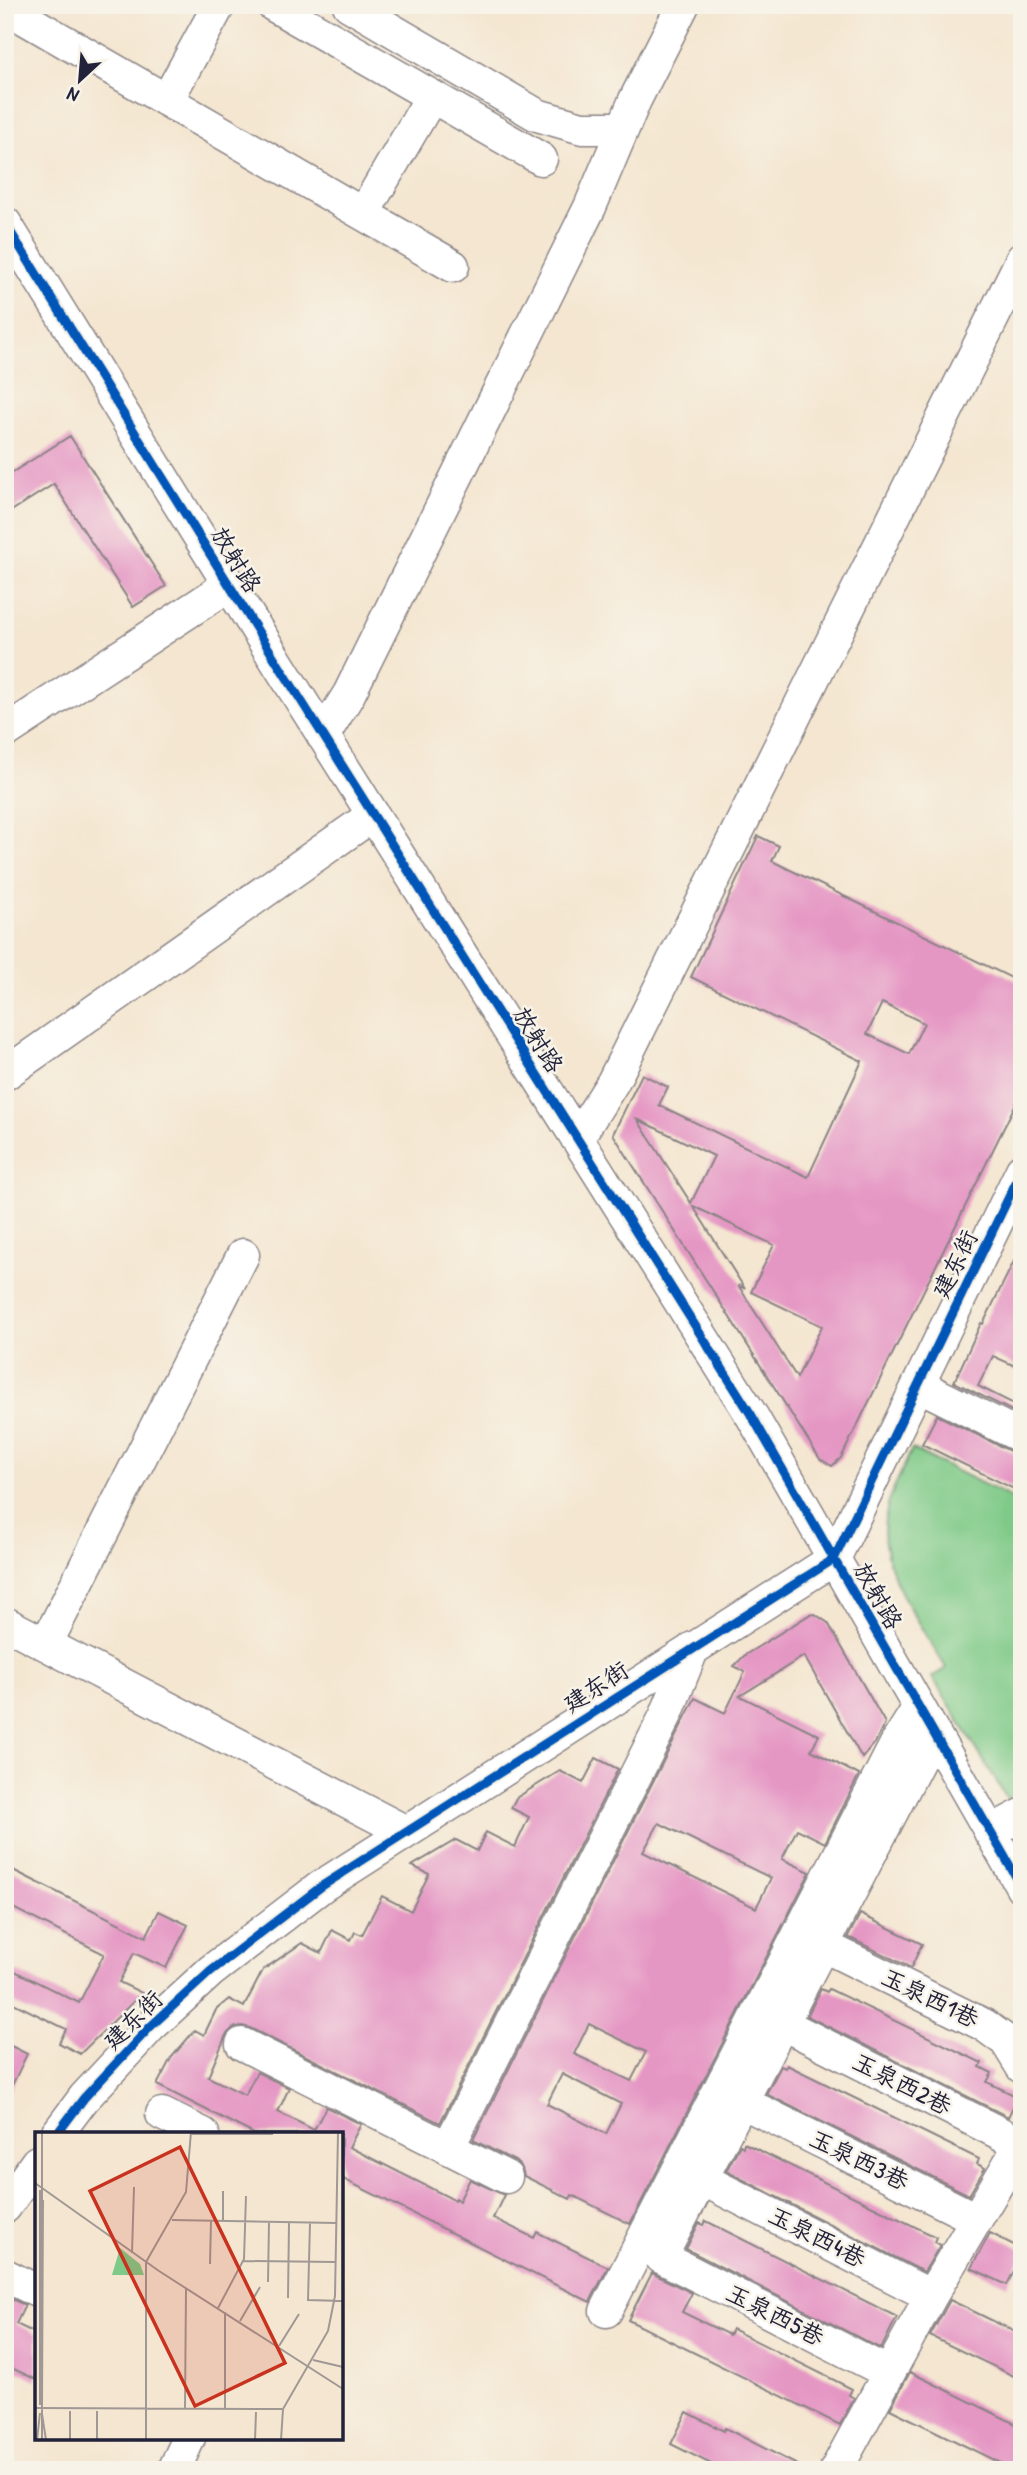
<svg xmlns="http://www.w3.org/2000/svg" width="1027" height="2475" font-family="'Patrick Hand','LXGW WenKai TC',sans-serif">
<rect width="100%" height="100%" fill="#f7f3e8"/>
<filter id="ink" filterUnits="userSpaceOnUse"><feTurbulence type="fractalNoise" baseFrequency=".0143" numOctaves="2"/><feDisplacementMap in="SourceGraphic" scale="14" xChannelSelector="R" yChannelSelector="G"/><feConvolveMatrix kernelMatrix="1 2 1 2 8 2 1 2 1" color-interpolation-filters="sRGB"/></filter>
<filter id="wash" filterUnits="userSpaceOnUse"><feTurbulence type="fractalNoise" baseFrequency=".00686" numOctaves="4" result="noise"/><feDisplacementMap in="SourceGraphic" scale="28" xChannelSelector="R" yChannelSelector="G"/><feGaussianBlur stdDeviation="1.57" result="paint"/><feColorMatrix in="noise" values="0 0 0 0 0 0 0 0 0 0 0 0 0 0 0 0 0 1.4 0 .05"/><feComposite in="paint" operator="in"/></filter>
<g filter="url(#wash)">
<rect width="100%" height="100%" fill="#f4e6d0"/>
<!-- green -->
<path fill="#7fca88" stroke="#507662" stroke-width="2" d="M912,1449L1022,1503V1800L1011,1805L932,1677L946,1668C921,1625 874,1566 886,1514C890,1492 903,1470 912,1449Z"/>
<g id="blocks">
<!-- building -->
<path fill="#e597c4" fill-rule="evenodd" d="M70,436L166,586L133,607L54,484L5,515V477Z
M758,836L779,846L772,861L1022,983V1091L858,1424L841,1458L832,1466L820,1459L613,1134L642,1074L668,1087L659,1105L808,1177L862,1061L691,977ZM882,1003L924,1023L909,1054L867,1034ZM637,1119L714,1156L691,1203ZM693,1206L774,1245L751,1292L822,1326L797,1378L738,1285L745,1289Z
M1022,1245V1369L993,1356L978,1386L1022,1408V1416L954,1382L981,1323L983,1324Z
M937,1415L1014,1453L1022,1455V1493L922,1444Z
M815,1614L828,1623L885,1723L875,1743L862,1758L804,1656L740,1696L819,1735L811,1750L859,1775L825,1843L797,1829L782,1859L810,1872L630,2224L572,2195L570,2199L524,2176L522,2168L515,2161L473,2140L695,1698L725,1713L745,1672L734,1666L745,1655L809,1615ZM659,1823L771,1878L756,1908L643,1852ZM589,2024L646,2052L631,2081L574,2054ZM562,2074L621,2104L606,2134L547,2104Z
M596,1758L618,1769L440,2123L250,2028L242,2026L233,2028L226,2035L208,2077L245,2095L257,2072L289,2088L278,2112L314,2130L326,2107L361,2124L349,2147L454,2200L455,2198L459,2201L470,2179L504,2195L493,2218L534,2238L537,2232L608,2267L590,2302L341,2178V2134H254L157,2085L171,2058L195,2030L204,2035L216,2010L229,1999L244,2007L263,1970L302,1943L321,1953L332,1930L351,1940L355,1932L362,1935L382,1896L411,1911L429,1874L412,1866L456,1840L477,1851L486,1832L515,1847L529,1817L511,1808L516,1798L560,1771L583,1783Z
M5,1866L146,1937L159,1911L188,1925L166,1968L134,1953L119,1982L142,1993L80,2054L59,2043L66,2029L5,1999V1966L79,2003L104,1954L5,1904Z
M860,1914L922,1944L911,1968L848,1937Z
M821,1989L827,1992L829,1989L982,2063L980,2067L992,2073L987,2082L1018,2097L1008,2117L807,2016Z
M5,2043L27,2054L5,2100Z
M787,2065L979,2159L977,2164L985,2168L969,2195L766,2094L781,2066L785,2068Z
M744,2143L936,2237L934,2242L940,2245L924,2272L726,2171L740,2145L743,2147Z
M706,2221L897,2317L881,2349L686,2249L699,2223L704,2225Z
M990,2233L1022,2249V2255L1007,2285L971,2268Z
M652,2273L692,2293L682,2312L729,2335L732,2329L852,2389L849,2395L854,2398L840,2425L628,2320Z
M5,2296L25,2305L16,2324L37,2334V2380L5,2365Z
M950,2300L1022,2335V2380L930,2336Z
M910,2372L1022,2427V2470H1014L890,2409Z
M687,2412L724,2431L725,2428L807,2470H723L671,2444Z"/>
</g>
</g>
<g filter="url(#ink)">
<use href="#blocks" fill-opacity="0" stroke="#8b8486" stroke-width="2"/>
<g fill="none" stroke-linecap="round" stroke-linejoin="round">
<!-- minor casing -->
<g stroke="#8b8486" stroke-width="35">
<path id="minor" d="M273,5L541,159
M349,5L537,115L582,128H623
M5,7L453,266
M167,100L219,5
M363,214L432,96
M5,223L280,667L752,1416L1022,1887
M5,732L229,585
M323,736L349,694L590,207L635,100L683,5
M5,1074L373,815
M577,1139L613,1082L1022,259
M918,1385L1022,1437
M5,1623L406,1832
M46,1644L243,1255
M990,1832L1022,1815
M824,1946L984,2025L1006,2041L1022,2067
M783,2024L1021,2144
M242,2044L506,2177
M742,2102L976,2219
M162,2114L203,2134
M57,2134L84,2098L150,2027L211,1971L322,1886L834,1559L1022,1170
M448,2148L666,1715L693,1648
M702,2179L931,2296
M5,2207L37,2162
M5,2275L37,2291
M606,2311L897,1742L919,1707
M889,2373L661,2257L933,1733
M174,2470L189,2438
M836,2470L931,2296L1022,2142"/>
</g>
<!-- minor -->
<use href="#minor" stroke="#fff" stroke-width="32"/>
<!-- cycleway casing -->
<g stroke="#f7f3e8" stroke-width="13">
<path id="cycleway" d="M5,223L280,667L752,1416L1022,1887
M57,2134L84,2098L150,2027L211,1971L322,1886L834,1559L1022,1170"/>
</g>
<!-- cycleway -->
<use href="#cycleway" stroke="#0057b8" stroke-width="9"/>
</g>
</g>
<g text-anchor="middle" stroke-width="5" stroke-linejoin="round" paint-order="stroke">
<!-- street labels -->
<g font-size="24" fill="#22223b" stroke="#f7f3e8">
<text transform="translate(236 560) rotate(58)" y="8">放射路</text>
<text transform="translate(538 1040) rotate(58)" y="8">放射路</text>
<text transform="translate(955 1264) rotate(-64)" y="8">建东街</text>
<text transform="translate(878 1596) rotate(60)" y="8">放射路</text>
<text transform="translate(596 1687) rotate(-33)" y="8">建东街</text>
<text transform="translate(930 1998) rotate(26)" y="8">玉泉西1巷</text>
<text transform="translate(133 2020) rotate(-45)" y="8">建东街</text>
<text transform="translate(902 2084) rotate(27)" y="8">玉泉西2巷</text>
<text transform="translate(859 2160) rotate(26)" y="8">玉泉西3巷</text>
<text transform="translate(817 2237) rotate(27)" y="8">玉泉西4巷</text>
<text transform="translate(775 2315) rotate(27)" y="8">玉泉西5巷</text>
</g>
</g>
<!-- overview -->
<g transform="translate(35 2132)">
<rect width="308" height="308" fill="#f4e6d0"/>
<path d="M85,116L105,132L109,143H77Z" fill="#7fca88"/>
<path fill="none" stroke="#a09894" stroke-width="2" d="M7,0V308M156,2H238M0,51L124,139L308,257M137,88L301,91M188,90V59M275,91L273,168L308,169M97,121L99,55M208,129L300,130M175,132L176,89M233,150L234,90M253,166L254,91M183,176L209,127L211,64M205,189L225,155M244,214L264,182M278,228L308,235M5,273V58M7,273L8,68M0,276L247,277M150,277L151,156M190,277V180M35,279V308M62,279V308M7,282L11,308M2,308L5,281M111,308V130L151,60L156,0M183,308H246L248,277L293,199L300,164L303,0M220,308L221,280"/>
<path fill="#c8321e" fill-opacity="0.15" stroke="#c8321e" stroke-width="3.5" d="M145,15L250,231L160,274L55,59Z"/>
<rect width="308" height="308" fill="none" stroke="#22223b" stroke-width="3.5"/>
</g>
<!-- margin -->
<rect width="1027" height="2475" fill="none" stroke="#f7f3e8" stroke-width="28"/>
<!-- north arrow -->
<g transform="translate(80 80) rotate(206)" stroke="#f7f3e8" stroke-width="5" paint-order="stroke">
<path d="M0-5L12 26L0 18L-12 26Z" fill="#22223b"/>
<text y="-10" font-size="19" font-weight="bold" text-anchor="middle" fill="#22223b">N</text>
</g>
</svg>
